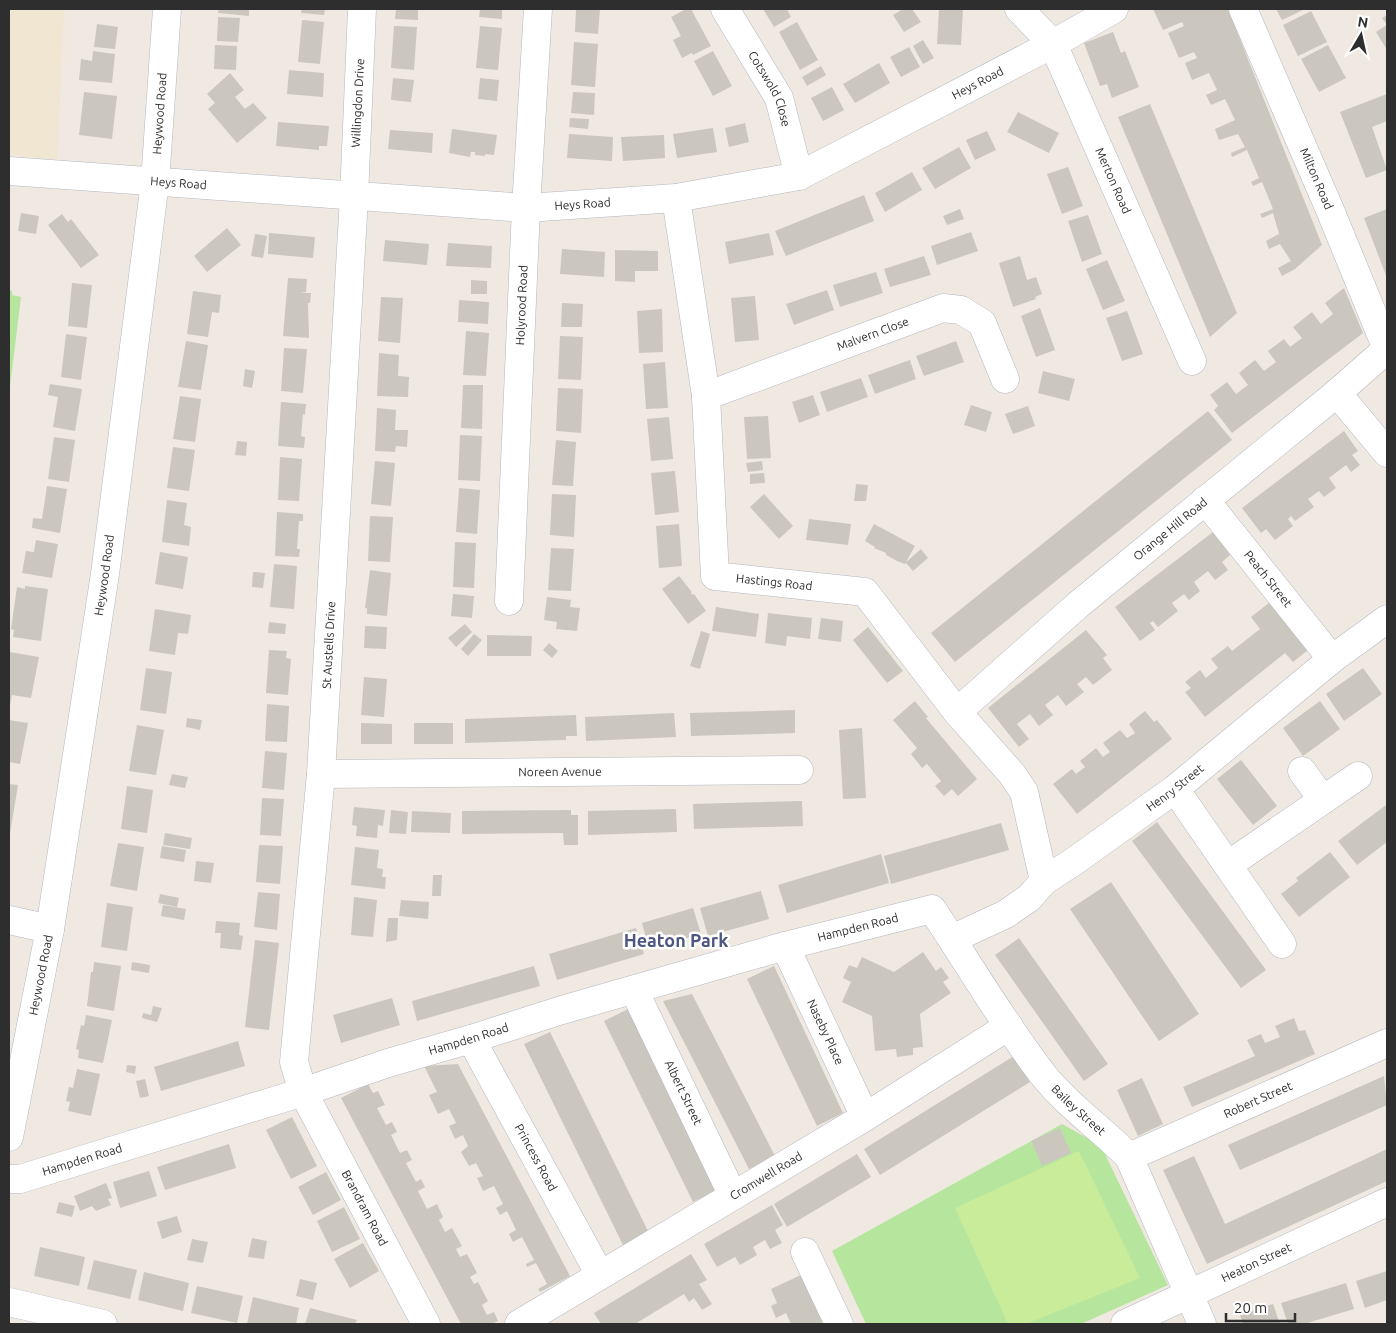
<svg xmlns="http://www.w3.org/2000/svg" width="1396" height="1333" font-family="Ubuntu,sans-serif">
<rect width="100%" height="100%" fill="#efe9e1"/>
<!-- education -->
<path fill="#f0e6d1" d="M9,9H64L57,160L9,154Z"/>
<!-- green -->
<path fill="#b6e59e" d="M9,290L12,291V295L21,297L9,395Z
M1062,1124L1096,1143L1104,1152L1168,1285L1081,1324H866L832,1251Z"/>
<!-- pitch -->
<path fill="#c9ec9a" d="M1079,1151L1140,1278L1026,1324H1008L955,1208Z"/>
<!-- building -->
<path fill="#cbc7bf" d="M219,9H249V16L218,13Z
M302,9H325L324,15L301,13Z
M396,9H418V20L395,19Z
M480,9H502V19L479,17Z
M576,9H600L598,34L575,32Z
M686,9H691L711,46L693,55L692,53L682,58L673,40L681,36L671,17Z
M763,9H787L791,17L774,27Z
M903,9H912L921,22L904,32L893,15Z
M939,9H963L961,45L937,44Z
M1153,9H1228L1322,245L1295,269L1282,276L1278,268L1291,261L1280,244L1269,249L1266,241L1279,234L1273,213L1262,218L1260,214L1273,209L1262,182L1253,186L1251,182L1259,178L1247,150L1232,157L1231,153L1245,147L1238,134L1219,140L1215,129L1235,120L1225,99L1211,105L1206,95L1217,90L1209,73L1192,80L1185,63L1197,58L1194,52L1179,58L1168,33L1184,26L1182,22L1163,30Z
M1276,9H1305L1282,20Z
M1311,11L1327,42L1298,56L1283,25Z
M1387,15V50L1376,32L1387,25L1382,18Z
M218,17L240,18L238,42L217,41Z
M302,20L324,22L320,64L298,62Z
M797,22L818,60L800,70L779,32Z
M97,24L118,27L115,49L94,47Z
M394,26L417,27L414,70L391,68Z
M480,26L502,28L498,70L476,68Z
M1113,32L1121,53L1125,51L1139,87L1112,98L1107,84L1100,86L1084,43Z
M923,40L934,58L923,64L913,46Z
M574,42L598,44L595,87L571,85Z
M215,45L237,46L236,70L214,69Z
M1328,45L1346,78L1319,92L1301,59Z
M909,47L920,67L901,77L890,57Z
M93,51L115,54L112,83L79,80L81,59L92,61Z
M713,51L732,86L713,96L694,61Z
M879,63L890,83L855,103L843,84Z
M821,66L826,75L807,86L802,77Z
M289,70L324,73L323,97L287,94Z
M230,73L244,90L235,97L245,109L253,103L267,118L237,143L208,109L215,103L207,94Z
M393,78L414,80L411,102L391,100Z
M480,78L499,80L497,101L478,99Z
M832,87L844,110L823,121L811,98Z
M84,92L117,96L112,139L79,135Z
M573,92L595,93L594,115L571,113Z
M1387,94V121L1372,127L1387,170L1366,178L1340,112Z
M1150,104L1237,313L1210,337L1118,117Z
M1018,112L1059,133L1049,153L1007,132Z
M570,118L589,119L588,129L569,127Z
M278,122L329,126L327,146H319V150L276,146Z
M745,123L749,142L729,147L725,128Z
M713,128L717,152L677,158L673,134Z
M452,129L497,135L494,155L485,154V156L475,155V152H471L470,157L449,153Z
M390,130L433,133L432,153L388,149Z
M987,131L996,150L975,160L966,140Z
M569,134L613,137L612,161L567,158Z
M664,135L665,158L623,161L621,137Z
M959,147L971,168L935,189L922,168Z
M1068,167L1083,206L1062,214L1047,174Z
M912,172L922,190L885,212L875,193Z
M864,195L874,221L786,256L775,231Z
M960,209L964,219L947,225L943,216Z
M1387,209V278L1364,218Z
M21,213L39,216L36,234L18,231Z
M62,214L68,222L71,219L99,255L81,268L48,225Z
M1088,215L1102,254L1082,262L1068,221Z
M227,228L241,245L207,272L194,256Z
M971,232L978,251L937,265L931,246Z
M269,233L315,237L313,258L268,254Z
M769,233L774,255L729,264L725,242Z
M255,234L267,236L263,258L251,256Z
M385,240L429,244L427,265L383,261Z
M448,243L492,246L491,268L446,266Z
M562,249L605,252L604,277L560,274Z
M615,250L658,251V271H635V282L615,281Z
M924,256L931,275L890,287L884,269Z
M1020,256L1027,280L1036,277L1042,294L1035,297L1036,299L1013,307L999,263Z
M1107,260L1125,301L1103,310L1086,269Z
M876,272L883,293L840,307L833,285Z
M288,278L307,279L306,292L300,293H311L310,303H308L309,338L283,336Z
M471,280L487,281V294H471Z
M72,283L92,285L87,328L68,326Z
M1344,288L1363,333L1232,433L1214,410L1218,406L1210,395L1227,382L1236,394L1248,385L1239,373L1255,360L1264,371L1276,362L1268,351L1284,339L1290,347L1302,338L1293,327L1312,312L1321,324L1333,314L1325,303Z
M827,290L834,310L794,325L786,304Z
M193,291L221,295L219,313L212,312L208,337L187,334Z
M755,296L759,340L735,342L731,298Z
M381,297L403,298L400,343L378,341Z
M459,300L489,302L488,324L458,322Z
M562,303L583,304L582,327H561Z
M1040,308L1055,350L1036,357L1021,316Z
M662,309L663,352L639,353L637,311Z
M1127,311L1143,354L1122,361L1106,318Z
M466,331L489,333L486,376L463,375Z
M66,334L87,337L81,380L61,377Z
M560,336L583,337L581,380L558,379Z
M186,341L208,345L201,390L178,387Z
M956,341L964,362L924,376L916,356Z
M284,348L307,349L303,393L281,391Z
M379,353L399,355L398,376L409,377L408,397L377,396Z
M910,360L916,379L875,394L868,375Z
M665,362L668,408L646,409L643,364Z
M245,369L255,371L252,388L243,386Z
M1043,371L1075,379L1069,401L1038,393Z
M861,378L868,397L827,412L820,392Z
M50,384L82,389L75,431L53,427L58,397L48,395Z
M463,385H483L482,429L461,428Z
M558,388L583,389L581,433L556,431Z
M813,395L820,415L799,423L792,402Z
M180,396L201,399L195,442L173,439Z
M281,402L306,404L305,415L303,414L301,436L305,437L304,448L278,446Z
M971,405L992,412L986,432L964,425Z
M1028,406L1035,426L1013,434L1005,414Z
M377,408L396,410L395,430H408L407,447L396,446L395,452L375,451Z
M1208,411L1232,440L955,662L931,633Z
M768,416L771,458L747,459L744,417Z
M669,417L673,459L651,461L647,419Z
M1344,431L1358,451L1352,455L1360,465L1351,472L1346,465L1329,478L1336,488L1324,497L1319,491L1308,499L1314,507L1295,521L1291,516L1288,519L1293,526L1275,540L1266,529L1261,533L1242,508Z
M460,435L482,436L480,481L458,480Z
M54,437L75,440L69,482L48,479Z
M556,440L576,442L573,486L552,485Z
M237,441L247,442L246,456L235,455Z
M173,447L195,450L189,491L167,488Z
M280,457L302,459L299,501L278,500Z
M375,461L395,463L391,506L371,504Z
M762,461L763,470L748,472L746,463Z
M675,471L679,512L655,515L651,473Z
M764,473L765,483L750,484V474Z
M856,484L868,485L866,501H854Z
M47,486L67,489L60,533L32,528L33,518L42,519Z
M459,488L480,490L477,534L456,532Z
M552,494L576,495L574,537L550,535Z
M764,494L793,526L779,539L750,507Z
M167,500L187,503L184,525L191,527L189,546L162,542Z
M277,512L303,514V521H299L297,549H300L299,557L275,556Z
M370,516L393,517L390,562L368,561Z
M809,519L851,524L848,545L806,540Z
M679,524L682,566L659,568L656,526Z
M874,524L915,546L906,562L921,549L928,558L913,571L906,563L905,564L897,561L886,555V553L874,548L875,547L865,541Z
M1213,532L1230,555L1222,562L1228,570L1215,580L1208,571L1194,582L1200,591L1189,600L1184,594L1172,603L1178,611L1158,627L1153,621L1150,623L1155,630L1140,641L1115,607Z
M36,540L58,544L52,578L22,573L26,551L34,552Z
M455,542L476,543L474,588L453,587Z
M551,548L574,549L571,591L548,590Z
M160,552L188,557L183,589L155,584Z
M274,564L297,566L294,609L270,607Z
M370,570L391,573L387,616L367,614V608H365Z
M253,572L265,573L263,588L252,587Z
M679,576L692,592L691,593L692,595L694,594L706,611L688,624L662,589Z
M25,586L48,589L41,641L13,637L14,630L11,629L17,587L25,589Z
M453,594L474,596L472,618L451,616Z
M547,597L571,600L570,607L580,608L577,631L556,629L557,622L544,620Z
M1270,602L1308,650L1293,662L1285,653L1205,717L1185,692L1191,688L1185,682L1200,670L1206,678L1218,668L1211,659L1228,646L1232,651L1260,629L1251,617Z
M716,607L759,614L756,637L712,631Z
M155,609L191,615L188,634L178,633L175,655L149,651Z
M768,613L812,618L810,639L787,636L786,646L765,643Z
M821,618L843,621L841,642L818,639Z
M269,622L286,624L285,634L268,633Z
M465,624L472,632L456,647L448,638Z
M365,626L387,627L386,649L364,648Z
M868,627L903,671L887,683L853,640Z
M1086,630L1107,655L1103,658L1112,670L1093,685L1086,677L1077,684L1084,692L1066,706L1058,695L1045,705L1053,715L1039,726L1030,714L1017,724L1029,739L1019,747L988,708Z
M701,631L710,634L700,669L690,666Z
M474,634L482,640L468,656L461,649Z
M487,635L532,636L531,656H487Z
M549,643L558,651L552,658L543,650Z
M269,650L287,651L286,658L291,659L288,695L266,693Z
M10,652L39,657L31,698L12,695L10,705L9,659Z
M146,668L172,672L166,714L140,710Z
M1363,668L1382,694L1344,721L1326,694Z
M364,677L387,679L384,717L361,715Z
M915,701L928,717L926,718L977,779L958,796L952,789L944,796L935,786L941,781L927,764L922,768L911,754L917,748L893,720Z
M1320,701L1340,729L1303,756L1283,728Z
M267,704L289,706L287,742L265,741Z
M795,710V733L691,736L690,713Z
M1145,711L1154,722L1157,720L1172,739L1077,814L1053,784L1072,769L1076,774L1085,767L1080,761L1096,748L1103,757L1110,752L1103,743L1120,730L1127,738L1135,733L1129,724Z
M674,713L676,737L586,741L585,717Z
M576,715L577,736H566V740L465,743V719Z
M187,718L202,720L200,730L186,727Z
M9,720L28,723L20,764L9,762Z
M361,723L392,724V744H361Z
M414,723H453V744H414Z
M137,725L164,730L156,775L129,771Z
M862,728L866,798L843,799L839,730Z
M265,751L287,753L284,790L262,788Z
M1241,760L1277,806L1253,825L1217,779Z
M172,774L188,777L185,788L169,785Z
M9,784L18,785L10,834H9Z
M127,786L153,790L147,833L121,829Z
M262,798L284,799L281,836L260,835Z
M802,801L803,826L694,829L693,804Z
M1386,805L1387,807V842L1357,865L1338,841Z
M354,807L385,810L383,826L378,825L377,838L356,836L357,826L352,825Z
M676,809L677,832L588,835V811Z
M391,810L408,812L406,834L389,833Z
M571,810V815H578V845H564L563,833L462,834V811Z
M412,811L451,813L450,833L411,832Z
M1157,822L1266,970L1241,988L1132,841Z
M1001,823L1009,850L891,884L884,856Z
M165,833L192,838L190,849L163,845Z
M118,843L144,847L137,891L110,886Z
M259,845L283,846L280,884L256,882Z
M162,846L186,850L184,862L160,858Z
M355,847L379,850L377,868L383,869L382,877H386L385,889L351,885Z
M1330,852L1350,877L1299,917L1281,894L1298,881L1296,878Z
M881,854L889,883L787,913L778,885Z
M196,861L214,863L211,883L194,881Z
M433,875H442L441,896H432Z
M1111,882L1199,1014L1159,1041L1070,909Z
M761,891L769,919L708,936L700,908Z
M258,892L280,894L277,930L254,927Z
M160,894L179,898L177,907L158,903Z
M354,897L377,900L373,937L351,935Z
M401,900L429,902L428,919L399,916Z
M107,903L133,907L127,951L101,947Z
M163,905L186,909L184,920L161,916Z
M693,908L701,934L649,949L642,923Z
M388,918H398L397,940L386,942Z
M216,921L240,923L239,935L243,936L241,950L220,948L221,933H215Z
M636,928L644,954L557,980L549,954Z
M1019,938L1108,1064L1084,1081L995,955Z
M255,940L279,943L269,1030L245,1027Z
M923,952L936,971L941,967L949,978L943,982L951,993L920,1014L923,1047L913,1048V1055L897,1057L896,1049L875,1051L872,1016L842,1002L851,982L843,978L849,965L857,968L862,957L894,972Z
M94,962L121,966L114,1011L87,1006L91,972H93Z
M132,962L150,965L149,973L131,970Z
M534,966L540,986L417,1021L412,1001Z
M774,966L843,1113L817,1126L747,979Z
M692,994L775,1156L749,1169L663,1001Z
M392,998L400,1025L341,1043L333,1015Z
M153,1006L162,1008L157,1022L142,1018L143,1013L151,1015Z
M630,1008L719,1189L693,1202L604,1021Z
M86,1015L112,1020L103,1063L78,1058L79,1050L76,1049L81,1025L84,1026Z
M1294,1018L1299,1031L1305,1030L1315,1054L1192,1107L1183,1087L1255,1056L1247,1040L1261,1034L1265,1043L1280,1037L1275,1026Z
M550,1032L649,1233L623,1245L524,1044Z
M238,1041L245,1066L161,1091L154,1067Z
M1014,1056L1030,1082L880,1175L864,1149Z
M458,1064L570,1276L540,1292L538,1289L547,1284L536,1263L527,1267L526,1264L534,1260L522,1237L513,1242L509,1234L516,1230L507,1211L500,1215L496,1208L503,1204L494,1186L483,1191L477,1178L483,1176L476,1163L469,1166L461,1152L468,1146L463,1135L455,1139L449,1126L456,1123L449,1109L438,1114L429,1095L437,1092L424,1066Z
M127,1065L136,1066L135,1074L126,1072Z
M77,1069L100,1074L91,1116L68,1111L70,1102L66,1101L69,1087L73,1088Z
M1384,1076L1387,1105L1240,1170L1228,1145Z
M1142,1078L1163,1124L1138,1136L1117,1090Z
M145,1079L149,1096L140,1098L136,1081Z
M368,1084L373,1093L378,1091L385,1105L377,1108L386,1125L392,1122L397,1132L391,1135L400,1153L407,1150L412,1160L406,1163L416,1182L421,1179L425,1187L418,1191L427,1209L437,1204L443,1217L439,1220L445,1232L452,1228L462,1246L456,1249L460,1257L467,1254L477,1273L470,1277L474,1284L478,1282L488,1301L482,1305L487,1315L494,1312L498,1321L491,1324H461L341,1098Z
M292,1117L317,1166L291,1179L266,1130Z
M1060,1128L1071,1153L1042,1166L1031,1141Z
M229,1144L236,1168L165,1190L157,1167Z
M1387,1149V1181L1207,1264L1163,1170L1194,1156L1225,1224Z
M857,1154L871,1177L787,1227L774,1204Z
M149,1171L157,1196L120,1208L113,1182Z
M326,1172L341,1200L313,1215L298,1187Z
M106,1183L112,1198L108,1199L111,1205L96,1211L92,1206L80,1211L74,1196Z
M59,1202L75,1206L72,1217L56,1213Z
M772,1205L783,1225L775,1230L782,1243L770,1249L765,1240L753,1247L757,1255L740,1265L735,1257L717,1267L704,1244Z
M344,1207L360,1239L332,1252L317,1221Z
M177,1216L182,1232L162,1239L157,1222Z
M252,1238L267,1241L264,1259L248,1257Z
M192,1239L208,1242L203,1263L187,1260Z
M363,1243L379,1271L350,1288L334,1259Z
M40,1247L85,1257L79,1286L34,1276Z
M691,1254L707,1280L699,1284L712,1304L702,1310L694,1298L689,1302L684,1294L635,1324H601L594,1313Z
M94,1260L137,1270L130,1299L87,1289Z
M1387,1271V1300L1365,1308L1356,1281Z
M144,1272L189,1283L183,1311L138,1300Z
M803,1274L827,1324H791L786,1313L776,1318L771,1306L777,1303L771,1289Z
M300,1279L317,1283L313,1300L296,1296Z
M1346,1283L1354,1309L1304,1324H1288L1281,1303Z
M197,1286L243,1296L237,1323L191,1313Z
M253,1297L299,1308L296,1324H247Z
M1273,1304L1280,1324H1243L1240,1315Z
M310,1308L357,1320L355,1324H305Z"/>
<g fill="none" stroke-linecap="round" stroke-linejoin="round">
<!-- minor casing -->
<g stroke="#b4b7c1" stroke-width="29">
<g id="minor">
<path id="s1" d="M362,9L354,197L321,774L294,1062L303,1092L426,1324"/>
<path id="s2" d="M725,9L779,98L799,176"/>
<path id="s3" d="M1019,9L1053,44L1192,361"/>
<path id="s4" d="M1243,9L1330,210L1387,349"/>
<path id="s5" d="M9,171L526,208L676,198L799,176L1053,44L1114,9"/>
<path id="s6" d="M676,198L706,396L715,576L865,592L957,712L1012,774L1024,792L1044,881"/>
<path d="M1337,393L1387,453"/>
<path id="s7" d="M706,396L943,308L961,310L982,323L1005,379"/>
<path id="s8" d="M1205,500L1332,659"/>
<path id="s9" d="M509,601L526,208L538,9"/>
<path id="s10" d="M957,712L1079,604L1337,393L1387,349"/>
<path d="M1302,771L1323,800"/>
<path id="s11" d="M321,774L799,770"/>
<path d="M1175,789L1282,944"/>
<path d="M1228,865L1358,776"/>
<path d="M9,920L50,929"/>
<path id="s12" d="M952,939L1006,914L1029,898L1044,881L1076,860L1175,789L1332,659L1387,619"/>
<path id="s13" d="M785,946L865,1117"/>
<path id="s14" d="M634,990L733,1196"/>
<path id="s15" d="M471,1039L600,1275"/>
<path id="s16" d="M9,1137L50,929L105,574L155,182L167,9"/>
<path id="s17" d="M1129,1157L1387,1043"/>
<path id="s18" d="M9,1179H20L303,1092L388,1063L471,1039L562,1010L785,946L932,909C969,964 1003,1023 1044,1076C1069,1107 1102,1129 1129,1157L1202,1324"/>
<path d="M805,1252L839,1324"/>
<path d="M9,1302L103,1324"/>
<path id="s19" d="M519,1324L865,1117L1009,1026"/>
<path id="s20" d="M1125,1324L1387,1202"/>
</g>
</g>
<!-- minor -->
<use href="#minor" stroke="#fff" stroke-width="28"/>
</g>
<g text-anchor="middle" stroke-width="5" stroke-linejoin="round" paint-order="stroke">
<!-- street labels -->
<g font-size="12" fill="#2e2e2e" stroke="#fff">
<text dy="4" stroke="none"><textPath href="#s5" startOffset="995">Heys Road</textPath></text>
<text dy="4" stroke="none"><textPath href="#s2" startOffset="92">Cotswold Close</textPath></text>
<text transform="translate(358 103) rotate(-87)" y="4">Willingdon Drive</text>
<text dy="4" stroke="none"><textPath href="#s16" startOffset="1035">Heywood Road</textPath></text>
<text dy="4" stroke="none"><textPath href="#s4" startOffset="185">Milton Road</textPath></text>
<text dy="4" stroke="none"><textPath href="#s3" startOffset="198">Merton Road</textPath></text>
<text dy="4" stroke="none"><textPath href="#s5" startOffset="170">Heys Road</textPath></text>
<text dy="4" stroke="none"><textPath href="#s5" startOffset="575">Heys Road</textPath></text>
<text dy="4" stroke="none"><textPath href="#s9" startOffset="296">Holyrood Road</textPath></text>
<text dy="4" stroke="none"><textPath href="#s7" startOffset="178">Malvern Close</textPath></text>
<text dy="4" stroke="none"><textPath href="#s10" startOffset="281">Orange Hill Road</textPath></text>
<text dy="4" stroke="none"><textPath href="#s16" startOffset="570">Heywood Road</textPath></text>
<text dy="4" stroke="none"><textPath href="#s8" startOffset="101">Peach Street</textPath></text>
<text dy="4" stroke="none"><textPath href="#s6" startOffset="440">Hastings Road</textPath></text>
<text transform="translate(329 645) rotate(-87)" y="4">St Austells Drive</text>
<text dy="4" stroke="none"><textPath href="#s11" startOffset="239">Noreen Avenue</textPath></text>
<text dy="4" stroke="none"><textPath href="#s12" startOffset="271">Henry Street</textPath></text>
<text dy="4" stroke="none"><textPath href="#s18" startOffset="886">Hampden Road</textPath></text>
<text dy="4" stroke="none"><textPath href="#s16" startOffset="165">Heywood Road</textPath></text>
<text dy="4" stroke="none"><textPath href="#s13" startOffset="95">Naseby Place</textPath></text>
<text dy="4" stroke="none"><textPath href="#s18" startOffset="481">Hampden Road</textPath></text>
<text dy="4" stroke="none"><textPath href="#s14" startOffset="114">Albert Street</textPath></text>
<text dy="4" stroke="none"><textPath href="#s17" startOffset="141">Robert Street</textPath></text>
<text dy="4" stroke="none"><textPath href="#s18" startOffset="1212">Bailey Street</textPath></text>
<text dy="4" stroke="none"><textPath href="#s15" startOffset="135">Princess Road</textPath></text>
<text dy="4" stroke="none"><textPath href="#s18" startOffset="76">Hampden Road</textPath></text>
<text dy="4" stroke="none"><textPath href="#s19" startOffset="288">Cromwell Road</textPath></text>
<text dy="4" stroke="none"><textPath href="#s1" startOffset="1218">Brandram Road</textPath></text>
<text dy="4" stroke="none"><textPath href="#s20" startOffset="145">Heaton Street</textPath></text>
</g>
<!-- district labels -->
<g font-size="18" font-weight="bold" fill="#4d5680" stroke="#fff">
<text x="676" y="947">Heaton Park</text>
</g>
</g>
<!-- border -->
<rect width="1396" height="1333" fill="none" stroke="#2e2e2e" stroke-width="20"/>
<!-- north arrow -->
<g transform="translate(1361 35) rotate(9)" stroke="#ffffff" stroke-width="4" paint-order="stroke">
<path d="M0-4L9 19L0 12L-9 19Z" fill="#2e2e2e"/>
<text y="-8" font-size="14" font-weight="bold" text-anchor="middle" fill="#2e2e2e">N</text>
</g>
<!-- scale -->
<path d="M1226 1313v8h69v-8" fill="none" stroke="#2e2e2e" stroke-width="2.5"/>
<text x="1234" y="1313" font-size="15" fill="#2e2e2e" stroke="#ffffff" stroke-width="4" paint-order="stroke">20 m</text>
</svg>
